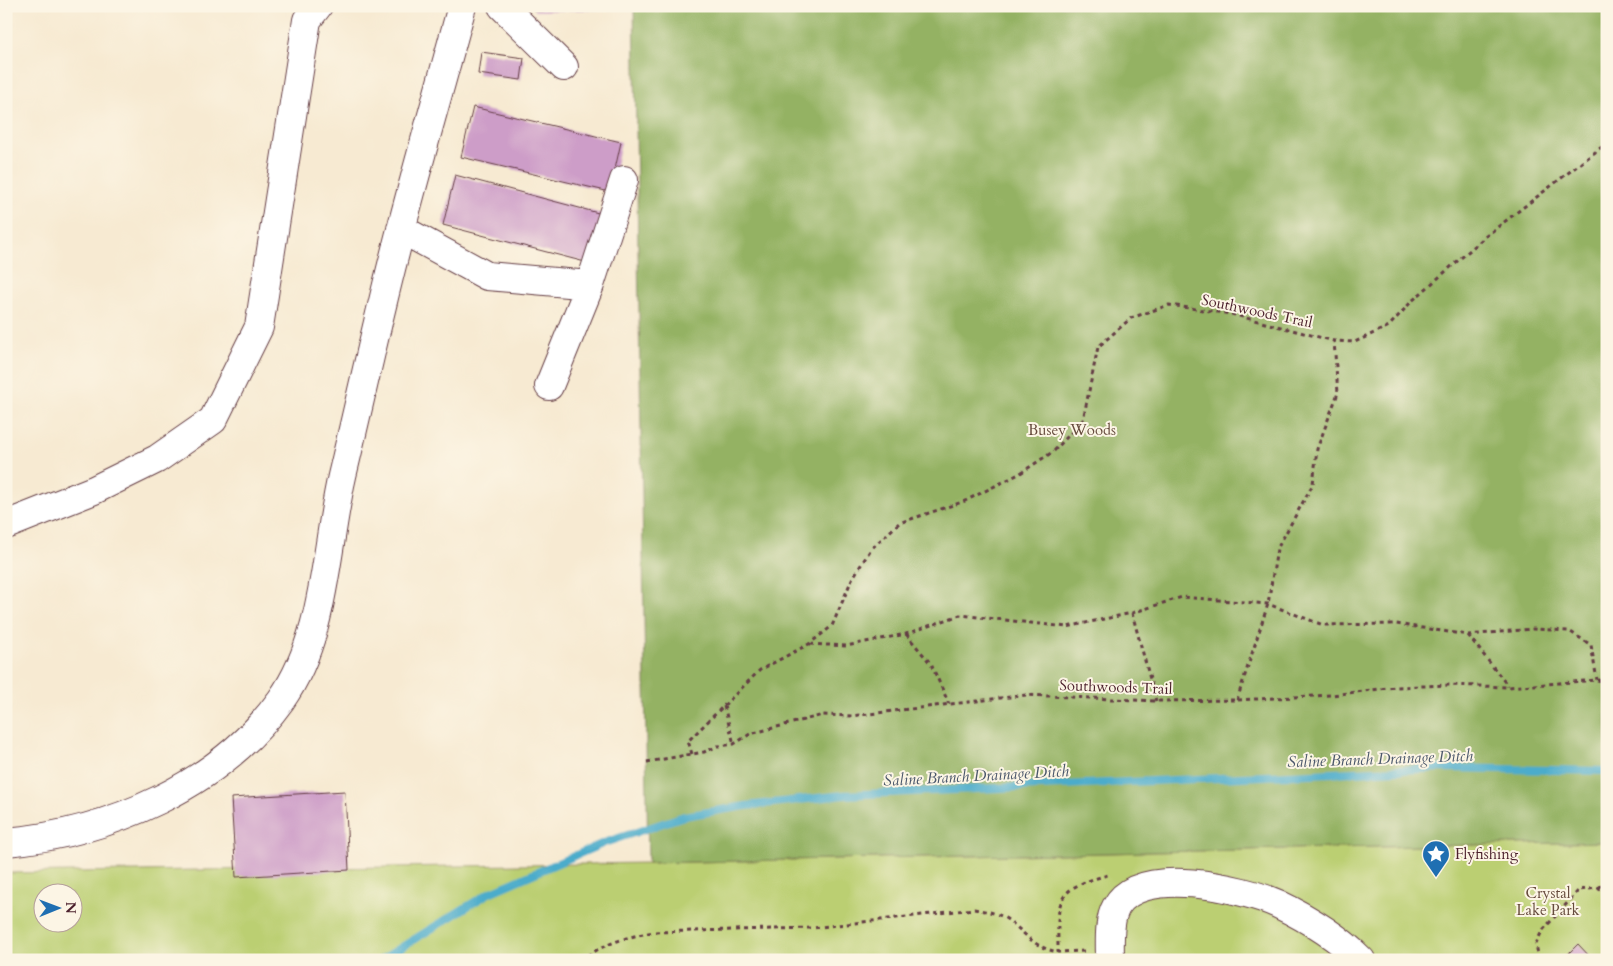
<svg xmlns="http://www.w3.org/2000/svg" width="1613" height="966" font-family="Cardo,serif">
<rect width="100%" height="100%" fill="#fcf5e5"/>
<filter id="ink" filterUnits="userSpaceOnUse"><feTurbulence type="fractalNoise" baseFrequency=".02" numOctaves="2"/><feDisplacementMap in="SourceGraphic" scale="10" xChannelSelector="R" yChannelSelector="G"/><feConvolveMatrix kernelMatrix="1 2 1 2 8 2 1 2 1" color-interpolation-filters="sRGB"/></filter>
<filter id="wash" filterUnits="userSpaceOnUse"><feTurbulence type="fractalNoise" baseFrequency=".0096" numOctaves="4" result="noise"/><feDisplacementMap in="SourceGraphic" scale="20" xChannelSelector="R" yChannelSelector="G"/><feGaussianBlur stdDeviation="1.12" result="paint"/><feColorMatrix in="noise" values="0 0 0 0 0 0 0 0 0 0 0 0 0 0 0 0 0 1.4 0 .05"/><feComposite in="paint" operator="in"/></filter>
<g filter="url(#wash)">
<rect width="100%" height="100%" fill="#f7ead2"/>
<!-- green -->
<path fill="#bbcf72" stroke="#82774e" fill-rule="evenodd" d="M1607,842V960H6V873L648,863ZM42,894H72V924H42Z"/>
<!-- forest -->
<path fill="#94b264" stroke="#6f6848" d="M634,6H1607V842L648,863Z"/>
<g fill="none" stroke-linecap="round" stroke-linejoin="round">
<!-- stream -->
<path stroke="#4caccb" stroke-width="8" d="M381,960L489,893L604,843L684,816L746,806L844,795L1442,768L1607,771"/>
</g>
<g id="blocks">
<!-- building -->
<path fill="#cd9dc8" d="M534,6H626V9L534,11Z
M481,52L524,58L521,80L478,74Z
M473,107L621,142L610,192L461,157Z
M455,175L602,214L589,263L443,225Z
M345,791L349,870L236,877L231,798Z
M1578,944L1593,960H1562Z"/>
</g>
</g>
<g filter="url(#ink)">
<use href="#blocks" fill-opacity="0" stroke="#643d44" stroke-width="1"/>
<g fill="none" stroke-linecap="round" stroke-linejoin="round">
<!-- minor casing -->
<g stroke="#643d44" stroke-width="30">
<path id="minor" d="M502,6L564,67
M401,229L487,276L590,285L624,180
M549,386L590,285
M6,525L94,490L157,459L213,420L259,327L307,20L318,6
M6,842C109,833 219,786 281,700C326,637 325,549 342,476C360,401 376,327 395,253C416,170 440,88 462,6
M1110,960C1110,944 1108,921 1116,907C1139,864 1243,888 1278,904C1307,918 1338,937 1361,960"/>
</g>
<!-- path -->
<path stroke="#643d44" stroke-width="3" stroke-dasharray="4 4" stroke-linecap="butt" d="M1132,613L1156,701
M906,634L931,664L949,704
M1468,635L1508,686
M810,644L846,646L906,634L960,615L1067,627L1132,613L1182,597L1268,604L1323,625L1396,624L1468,635L1533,629L1569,631L1591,645L1597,680
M1237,700L1268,604L1277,549L1313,484L1317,449L1338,393L1334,341
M724,706L734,744
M692,754L688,741L760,670L809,644L832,626L852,579L871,549L899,523L965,501L1019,474L1054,451L1083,420L1098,347L1131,318L1169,305L1231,314L1334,341L1355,342L1389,326L1412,301L1486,236L1607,143
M647,762L704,752L718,746L734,744L750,734L823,715L852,716L1026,695L1156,701L1237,700L1332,695L1396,687L1449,685L1508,687L1597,680L1607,682
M1598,888L1607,882
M1084,951L1058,952C1058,900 1053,889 1108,875
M581,960C603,944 626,937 653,932L812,928L974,909C986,911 998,913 1008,920C1027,934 1032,947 1058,952
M1539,960L1536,944L1542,931L1579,890L1598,888L1607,896"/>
<!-- minor -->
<use href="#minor" stroke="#fff" stroke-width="28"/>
</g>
</g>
<!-- icons -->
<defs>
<g id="sight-pin" transform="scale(1.4375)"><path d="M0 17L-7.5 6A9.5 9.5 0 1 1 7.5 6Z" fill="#1f6fb2" stroke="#fcf5e5"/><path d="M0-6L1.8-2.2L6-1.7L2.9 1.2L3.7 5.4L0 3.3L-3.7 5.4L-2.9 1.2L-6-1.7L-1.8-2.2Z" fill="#fff"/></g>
</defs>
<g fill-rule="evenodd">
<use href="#sight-pin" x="1436" y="854"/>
</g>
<g text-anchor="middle" stroke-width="4" stroke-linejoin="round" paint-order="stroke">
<!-- street labels -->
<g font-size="15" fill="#4a1f2b" stroke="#fcf5e5">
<text transform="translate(1257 311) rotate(12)" y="5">Southwoods Trail</text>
<text transform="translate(1116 687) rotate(2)" y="5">Southwoods Trail</text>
</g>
<!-- park labels -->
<g font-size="15" fill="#664b3d" stroke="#fcf5e5">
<text x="1072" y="435">Busey Woods</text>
<text x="1548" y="898">Crystal<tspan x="1548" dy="17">Lake Park</tspan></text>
</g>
<!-- poi labels -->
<g font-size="15" fill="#4a1f2b" stroke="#fcf5e5" text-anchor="start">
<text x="1455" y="859">Flyfishing</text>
</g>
<!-- water labels -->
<g font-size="16" font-style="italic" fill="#4b576b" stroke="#fcf5e5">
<text transform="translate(1380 758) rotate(-2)" y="6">Saline Branch Drainage Ditch</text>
<text transform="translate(976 775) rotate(-3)" y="6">Saline Branch Drainage Ditch</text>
</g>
</g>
<!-- margin -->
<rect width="1613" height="966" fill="none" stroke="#fcf5e5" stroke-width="25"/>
<!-- north arrow -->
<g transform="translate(58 908) rotate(89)"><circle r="24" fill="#fcf5e5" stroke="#b59f9b"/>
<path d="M0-4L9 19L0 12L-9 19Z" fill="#1f6fb2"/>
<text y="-8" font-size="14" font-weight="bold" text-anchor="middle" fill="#4a1f2b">N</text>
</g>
</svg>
